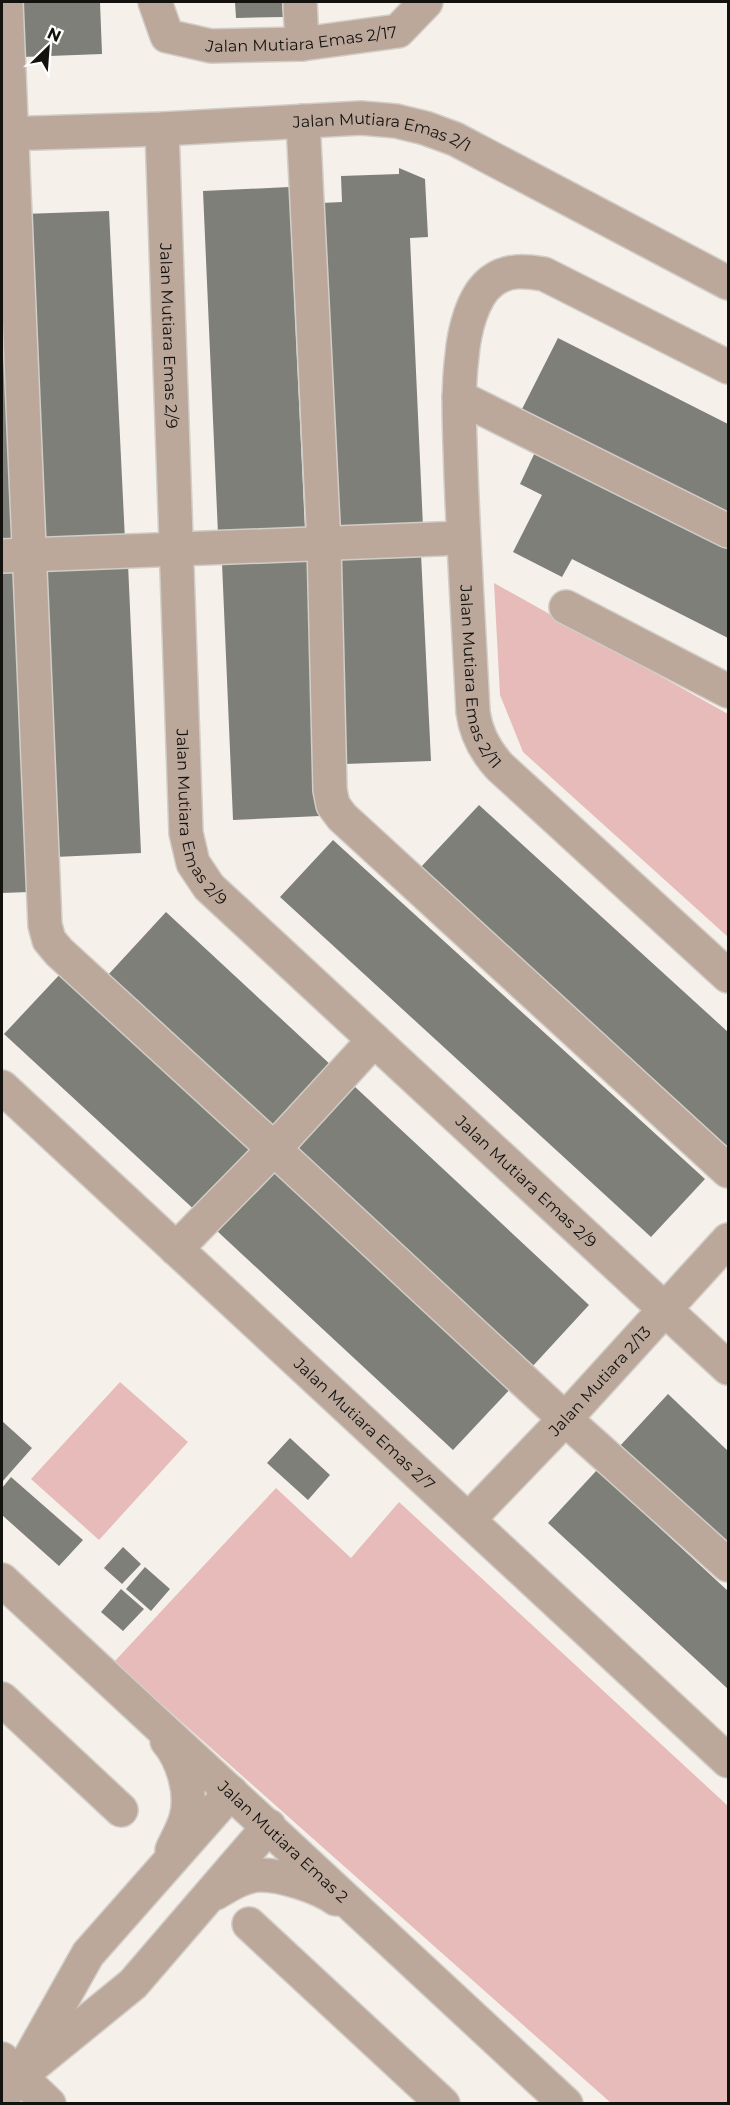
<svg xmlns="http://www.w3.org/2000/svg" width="730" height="2105" font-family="Montserrat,sans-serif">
<rect width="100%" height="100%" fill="#f5f1ea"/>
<!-- green -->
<path fill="#e6bbb9" d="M494,583L728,714V937L523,752L500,695Z
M120,1382L188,1442L99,1540L31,1479Z
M276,1488L351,1558L399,1502L728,1806V2103H611L114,1662Z"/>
<!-- building -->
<path fill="#7e7f78" d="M21,2H100L102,54L23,57Z
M235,2H282L283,17L236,18Z
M399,168L425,179L428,237L410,238L423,527L337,530L321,203L342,202L341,176L399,174Z
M289,187L305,531L218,534L203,191Z
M109,211L125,540L38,544L23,214Z
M2,282L15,543L2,544Z
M558,338L728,424V517L521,411Z
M537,448L728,546V638L572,559L562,577L513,552L542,495L520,484Z
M421,554L431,761L344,764L334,557Z
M309,559L320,816L233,820L222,563Z
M128,564L141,853L55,857L41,567Z
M2,571H15L29,892L2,893Z
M479,805L728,1032V1147L421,867Z
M333,840L705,1179L651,1237L280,897Z
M166,912L332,1066L273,1129L107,976Z
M63,971L258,1151L199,1214L4,1034Z
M353,1085L589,1305L531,1368L294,1148Z
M275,1167L512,1387L453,1450L216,1230Z
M668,1394L728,1451V1549L619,1447Z
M2,1421L32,1448L2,1482Z
M290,1438L330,1475L308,1500L267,1463Z
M597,1470L728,1591V1689L548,1523Z
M11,1477L83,1540L59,1566L2,1515V1488Z
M123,1547L141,1564L122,1584L104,1568Z
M145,1567L170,1589L151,1611L126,1589Z
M121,1589L144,1609L123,1631L101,1612Z"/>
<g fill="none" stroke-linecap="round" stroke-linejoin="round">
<!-- minor casing -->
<g stroke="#d1cdc7" stroke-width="36">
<g id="minor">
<path d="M6,2L45,925L49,940L59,952L274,1149L565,1419L728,1565"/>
<path id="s1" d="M155,2L167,36L211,46L302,44L398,31L426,2"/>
<path d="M300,2L302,44"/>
<path d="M303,121L324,544L330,790L333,805L342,817L728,1171"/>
<path id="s2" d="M162,129L186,833L193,863L209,887L728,1368"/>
<path id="s3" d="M2,134L162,129L361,118L396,121L425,128L455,139L728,283"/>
<path id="s4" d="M728,367L544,274C526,271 508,269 492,281C472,296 464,332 462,356C457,395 460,435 461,474C464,554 469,633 473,712C476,734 485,751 500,767L728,976"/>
<path d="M459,397L728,531"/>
<path d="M2,556L463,538"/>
<path d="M566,607L728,691"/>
<path id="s5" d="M2,1087L728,1761"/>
<path d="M176,1249L274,1149L374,1040"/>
<path id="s6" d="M469,1519L565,1419L728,1240"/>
<path id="s7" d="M2,1580L566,2104"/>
<path d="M2,1699L121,1810"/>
<path d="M167,1741C183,1760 193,1794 186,1818C183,1829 177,1839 172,1850"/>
<path d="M216,1893C229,1885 243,1876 259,1875C280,1874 319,1887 336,1899"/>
<path d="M249,1924L443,2104"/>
<path d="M2,2059L49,2104"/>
<path d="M28,2061L88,1954L231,1792"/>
<path d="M2,2097L20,2076L133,1984L269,1826"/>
</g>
</g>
<!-- minor -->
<use href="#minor" stroke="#bca79b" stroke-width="33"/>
</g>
<g text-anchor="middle" stroke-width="5" stroke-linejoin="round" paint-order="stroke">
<!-- street labels -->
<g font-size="16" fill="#13120f" stroke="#fff">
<text dy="6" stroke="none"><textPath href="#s1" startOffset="172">Jalan Mutiara Emas 2/17</textPath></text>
<text dy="6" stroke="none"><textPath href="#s3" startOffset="382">Jalan Mutiara Emas 2/1</textPath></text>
<text dy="6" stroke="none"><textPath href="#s2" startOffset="207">Jalan Mutiara Emas 2/9</textPath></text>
<text dy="6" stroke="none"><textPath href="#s4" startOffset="666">Jalan Mutiara Emas 2/11</textPath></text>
<text dy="6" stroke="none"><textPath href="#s2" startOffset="693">Jalan Mutiara Emas 2/9</textPath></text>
<text dy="6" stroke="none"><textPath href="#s2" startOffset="1197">Jalan Mutiara Emas 2/9</textPath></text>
<text dy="6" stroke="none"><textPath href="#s6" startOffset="190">Jalan Mutiara 2/13</textPath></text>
<text dy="6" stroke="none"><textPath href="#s5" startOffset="495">Jalan Mutiara Emas 2/7</textPath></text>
<text dy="6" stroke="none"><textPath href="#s7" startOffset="384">Jalan Mutiara Emas 2</textPath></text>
</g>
</g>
<!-- border -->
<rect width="730" height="2105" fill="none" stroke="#13120f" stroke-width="6"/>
<!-- north arrow -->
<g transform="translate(48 48) rotate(25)" stroke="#ffffff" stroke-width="4.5" paint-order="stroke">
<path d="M0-4.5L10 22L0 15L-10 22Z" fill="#13120f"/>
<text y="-9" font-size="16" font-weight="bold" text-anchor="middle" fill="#13120f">N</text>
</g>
</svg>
